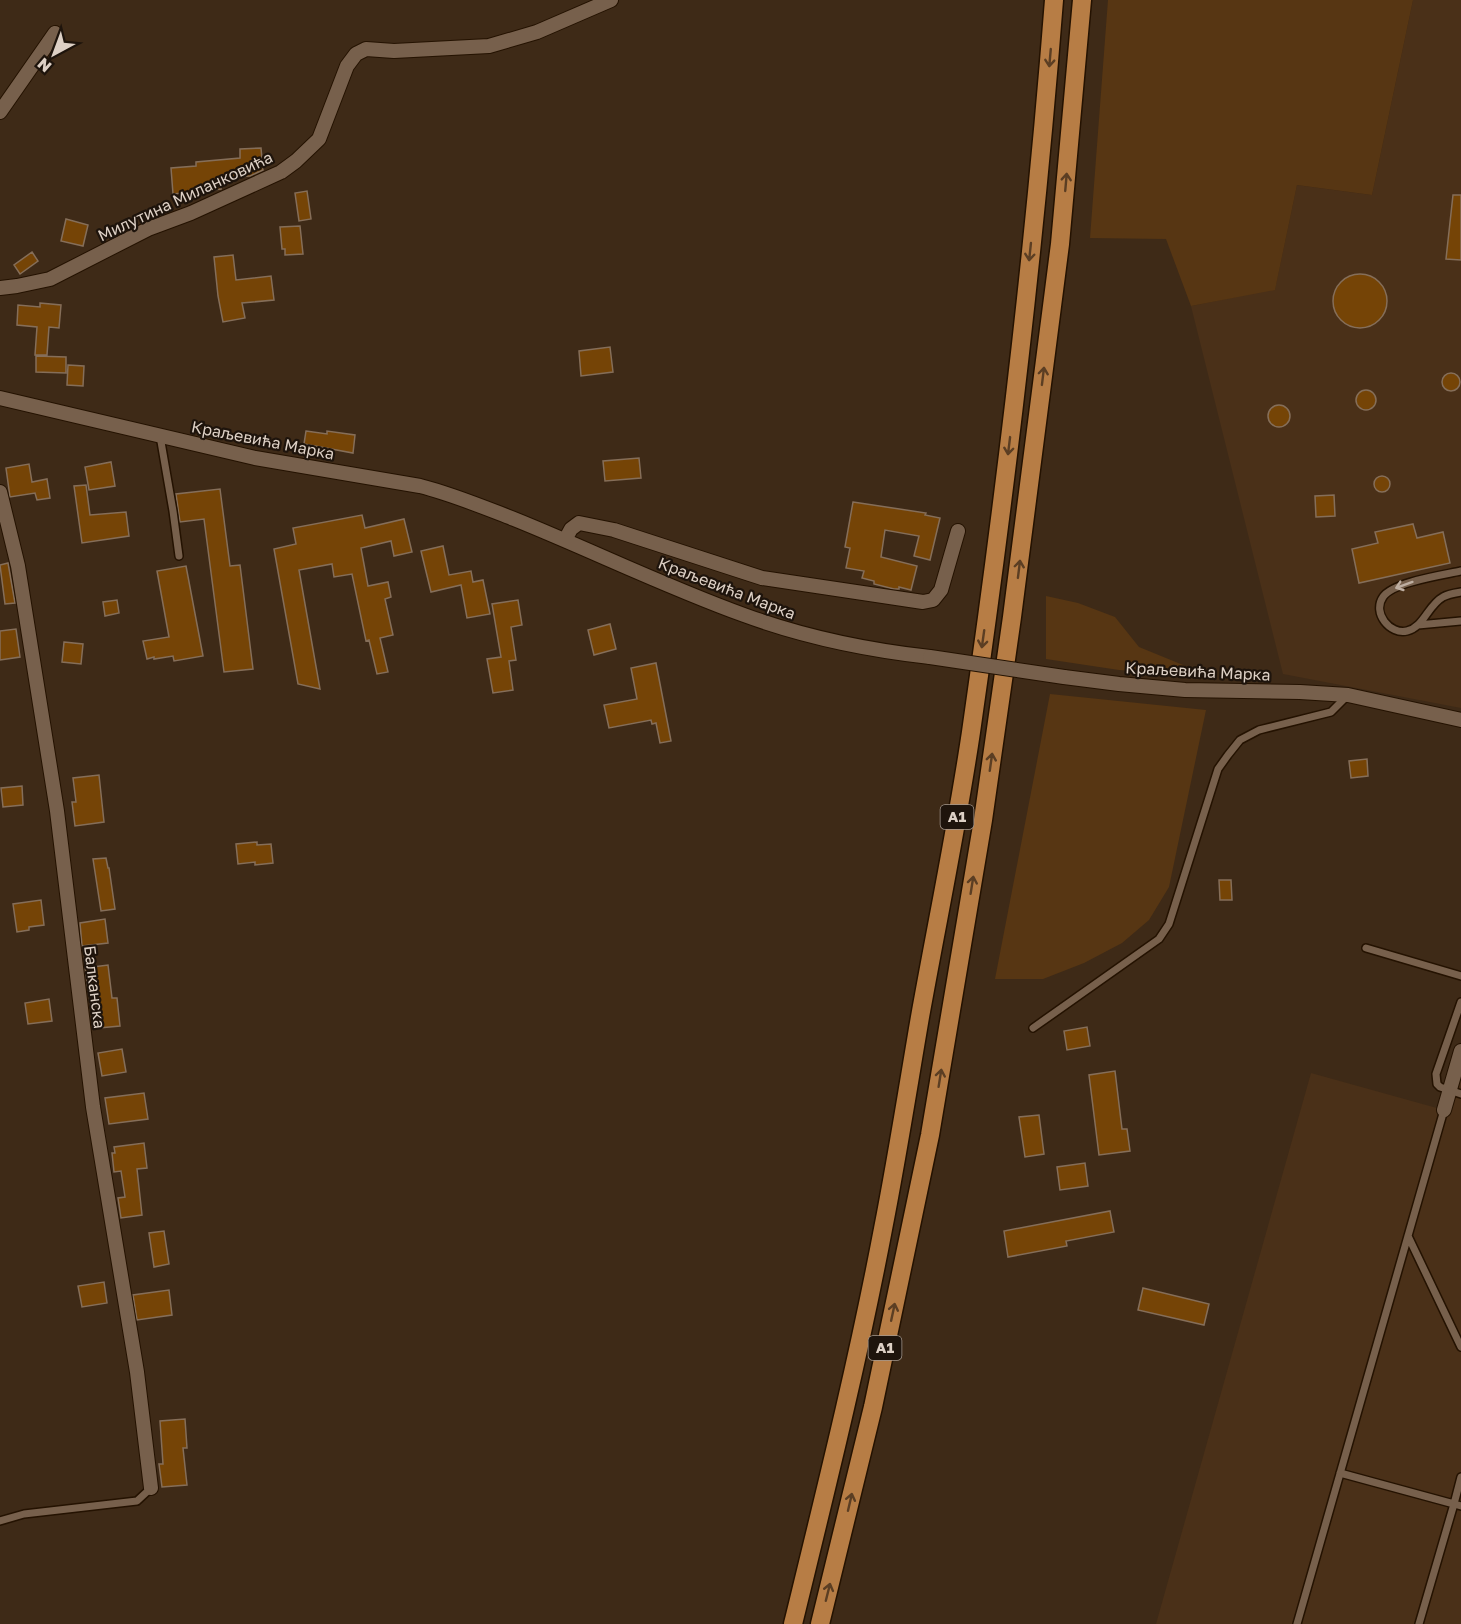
<svg xmlns="http://www.w3.org/2000/svg" width="1461" height="1624" font-family="'Golos Text',sans-serif">
<rect width="100%" height="100%" fill="#3e2a17"/>
<!-- built -->
<path fill="#4a3018" d="M1413,0H1461V708L1283,674L1191,306L1275,289L1297,185L1372,195Z
M1461,1051V1624H1156L1311,1073L1444,1110Z"/>
<!-- green -->
<path fill="#573613" d="M1108,0H1413L1372,195L1297,185L1275,290L1191,306L1166,239L1090,238Z
M1046,596L1078,603L1115,617L1139,647L1210,676L1119,670L1046,659Z
M1050,694L1206,710L1169,887L1149,920L1122,943L1084,963L1043,979H995Z"/>
<!-- building -->
<path fill="#754406" stroke="#856e59" stroke-width="1.5" d="M261,148L263,170L250,176L220,178L221,189L173,194L171,168L196,166V162L240,158V149Z
M307,191L311,219L299,221L295,193Z
M1453,195H1461V260L1446,259Z
M66,219L88,225L83,246L61,241Z
M300,226L303,254L285,255V249H282L280,227Z
M32,252L38,261L20,274L14,265Z
M233,255L236,280L271,276L274,300L242,303L245,318L223,322L218,296L214,257Z
M1333 301a27 27 0 1 1 54 0a27 27 0 1 1-54 0Z
M40,303L61,305L59,328L49,327L47,355H35L37,327L17,325L18,305L40,307Z
M610,347L613,372L581,376L579,351Z
M36,356L66,357V373L36,372Z
M68,365L84,366L83,386L67,385Z
M1442 382a9 9 0 1 1 18 0a9 9 0 1 1-18 0Z
M1356 400a10 10 0 1 1 20 0a10 10 0 1 1-20 0Z
M1268 416a11 11 0 1 1 22 0a11 11 0 1 1-22 0Z
M306,431L327,434V431L355,435L353,453L304,444Z
M639,458L641,478L605,481L603,461Z
M111,462L115,486L89,490L85,467Z
M29,464L32,482L47,479L50,498L37,500L35,493L10,497L6,468Z
M1374 484a8 8 0 1 1 16 0a8 8 0 1 1-16 0Z
M86,485L90,515L126,512L129,536L82,543L74,486Z
M220,489L230,566L240,565L253,669L224,672L204,519L180,522L176,494Z
M1334,495L1335,516L1316,517L1315,496Z
M853,502L926,513L925,515L940,518L930,560L914,556L919,536L885,530L881,557L917,566L911,590L899,587V589H894L874,584V581L862,578L864,571L846,568L850,548L845,547Z
M362,515L365,528L404,519L412,552L394,556L391,541L361,548L368,586L388,582L391,597L385,599L393,635L380,638L388,672L377,674L369,640L366,641L352,574L334,577L332,564L299,570L320,689L298,684L274,549L296,544L293,528Z
M1413,524L1417,538L1443,532L1450,563L1359,583L1352,549L1378,543L1375,532Z
M443,546L449,575L471,571L473,582L483,580L490,614L467,618L461,585L431,592L421,551Z
M8,563L15,603L5,604L0,565Z
M186,566L203,656L174,661L173,656L154,659V657L147,659L143,641L169,637L157,571Z
M117,600L119,613L105,616L103,602Z
M518,600L522,625L511,627L516,660L509,661L513,690L493,693L487,659L501,657L492,604Z
M610,624L616,649L594,655L588,630Z
M16,629L20,657L0,660V631Z
M64,642L83,644L81,664L62,662Z
M656,663L671,741L660,743L656,723L652,724L651,720L609,728L604,705L637,699L631,668Z
M1367,759L1368,776L1351,778L1349,761Z
M99,775L104,822L75,826L72,802H76L73,778Z
M22,786L23,805L3,807L1,788Z
M257,842V845L271,844L273,863L255,865V862L238,864L236,844Z
M106,858L108,868H109L115,909L101,911L93,859Z
M1219,880H1231L1232,900H1220Z
M41,900L44,925L29,927V930L17,932L13,904Z
M105,919L108,943L82,946L80,923Z
M108,965L112,998H117L120,1026L99,1028L94,990H88L85,968Z
M49,999L52,1021L28,1024L25,1003Z
M1087,1027L1090,1046L1067,1050L1064,1031Z
M122,1049L126,1072L102,1076L98,1053Z
M1115,1071L1122,1129H1127L1130,1151L1099,1155L1089,1075Z
M144,1093L148,1119L109,1124L105,1098Z
M1039,1115L1044,1154L1025,1157L1019,1117Z
M144,1143L147,1168L137,1169L142,1215L121,1218L118,1198L125,1197L121,1171L114,1172L112,1153H115L114,1147Z
M1085,1163L1088,1186L1060,1190L1057,1167Z
M1110,1211L1114,1232L1066,1241L1067,1246L1008,1257L1004,1231Z
M164,1231L169,1264L154,1267L149,1233Z
M104,1282L107,1303L82,1307L78,1286Z
M1143,1288L1209,1304L1204,1325L1138,1310Z
M169,1290L172,1315L137,1320L133,1295Z
M185,1419L187,1448H183L187,1485L162,1487L159,1464H163L160,1421Z"/>
<g fill="none" stroke-linecap="round" stroke-linejoin="round">
<!-- lane casing -->
<g stroke="#241201" stroke-width="10">
<path id="lane" d="M160,436L173,511L179,556
M1461,571C1443,575 1393,582 1383,597C1372,613 1390,635 1407,631C1424,627 1428,605 1443,597C1448,594 1455,593 1461,592
M1418,625L1461,621
M1366,948L1461,976
M1461,1002L1436,1074L1437,1084L1440,1087L1461,1094
M1033,1028L1159,939L1169,924L1218,769L1228,755L1240,740L1259,730L1331,712L1348,695
M1408,1236L1461,1347
M1340,1473L1454,1504L1461,1477
M0,1521L24,1514L137,1501L151,1488
M1297,1624L1444,1110
M1419,1624L1454,1504L1461,1506"/>
</g>
<!-- street casing -->
<g stroke="#241201" stroke-width="16">
<path id="street" d="M0,112L55,33
M0,288L17,286L50,279L148,229L191,213L281,172L296,161L319,139L347,66L356,54L366,49L394,51L489,46L537,32L611,0
M0,398L255,458L420,486C452,494 483,507 514,519C591,550 666,587 744,615C804,637 867,650 930,657
M0,492L18,566L57,811L93,1107L137,1372L151,1488
M565,540L571,529L579,523L614,530L762,578L923,602L933,600L941,590L958,531
M1064,677L1119,684L1185,690L1300,692L1348,695L1461,720
M1444,1110L1461,1051"/>
</g>
<!-- highway casing -->
<g stroke="#241201" stroke-width="21">
<path id="highway" d="M793,1624C825,1493 858,1361 883,1229C897,1158 908,1087 920,1017C937,922 957,827 971,732C1006,489 1035,244 1054,0
M820,1624L873,1407L930,1135L983,820L1012,617L1060,244L1082,0"/>
</g>
<!-- lane -->
<use href="#lane" stroke="#77604c" stroke-width="7"/>
<!-- street -->
<use href="#street" stroke="#77604c" stroke-width="14"/>
<!-- highway -->
<use href="#highway" stroke="#b77d45" stroke-width="18"/>
<!-- street-bridge casing -->
<g stroke="#241201" stroke-width="16" stroke-linecap="butt">
<path id="street-bridge" d="M930,657L1064,677"/>
</g>
<!-- street-bridge -->
<use href="#street-bridge" stroke="#77604c" stroke-width="14"/>
</g>
<!-- one-way arrows -->
<defs><path id="oneway-shaft" d="M-6 0H5M1.5-3L5.5 0L1.5 3" fill="none" stroke-width="1.6" stroke-linecap="round" stroke-linejoin="round" transform="scale(1.5)"/></defs>
<g stroke="#5b3e23">
<use href="#oneway-shaft" transform="translate(1050 58) rotate(95)"/>
<use href="#oneway-shaft" transform="translate(1066 182) rotate(-85)"/>
<use href="#oneway-shaft" transform="translate(1030 252) rotate(96)"/>
<use href="#oneway-shaft" transform="translate(1043 376) rotate(-83)"/>
<use href="#oneway-shaft" transform="translate(1009 446) rotate(97)"/>
<use href="#oneway-shaft" transform="translate(1019 569) rotate(-83)"/>
<use href="#oneway-shaft" transform="translate(983 639) rotate(98)"/>
<use href="#oneway-shaft" transform="translate(991 762) rotate(-82)"/>
<use href="#oneway-shaft" transform="translate(972 885) rotate(-81)"/>
<use href="#oneway-shaft" transform="translate(940 1078) rotate(-81)"/>
<use href="#oneway-shaft" transform="translate(893 1312) rotate(-78)"/>
<use href="#oneway-shaft" transform="translate(850 1502) rotate(-77)"/>
<use href="#oneway-shaft" transform="translate(828 1592) rotate(-76)"/>
</g>
<use stroke="#beaea1" href="#oneway-shaft" transform="translate(1404 585) rotate(160)"/>
<g text-anchor="middle" stroke-width="4.5" stroke-linejoin="round" paint-order="stroke">
<!-- shield labels -->
<g fill="#1e140c" stroke="#a4988e" stroke-width="1.5">
<rect x="940.5" y="805" width="33" height="24" rx="4.5"/>
<rect x="868.5" y="1336" width="33" height="24" rx="4.5"/>
</g>
<g font-size="15" font-weight="bold" fill="#ddd0c5">
<text x="957" y="822">A1</text>
<text x="885" y="1353">A1</text>
</g>
<!-- street labels -->
<g font-size="16" fill="#ddd0c5" stroke="#1e140c">
<text transform="translate(185 196) rotate(-25)" y="6">Милутина Миланковића</text>
<text transform="translate(263 440) rotate(11)" y="6">Краљевића Марка</text>
<text transform="translate(727 588) rotate(21)" y="6">Краљевића Марка</text>
<text transform="translate(1198 671) rotate(3)" y="6">Краљевића Марка</text>
<text transform="translate(95 987) rotate(83)" y="6">Балканска</text>
</g>
</g>
<!-- north arrow -->
<g transform="translate(54 54) rotate(221)" stroke="#1e140c" stroke-width="4.5" paint-order="stroke">
<path d="M0-4.5L10 22L0 15L-10 22Z" fill="#ddd0c5"/>
<text y="-9" font-size="16" font-weight="bold" text-anchor="middle" fill="#ddd0c5">N</text>
</g>
</svg>
